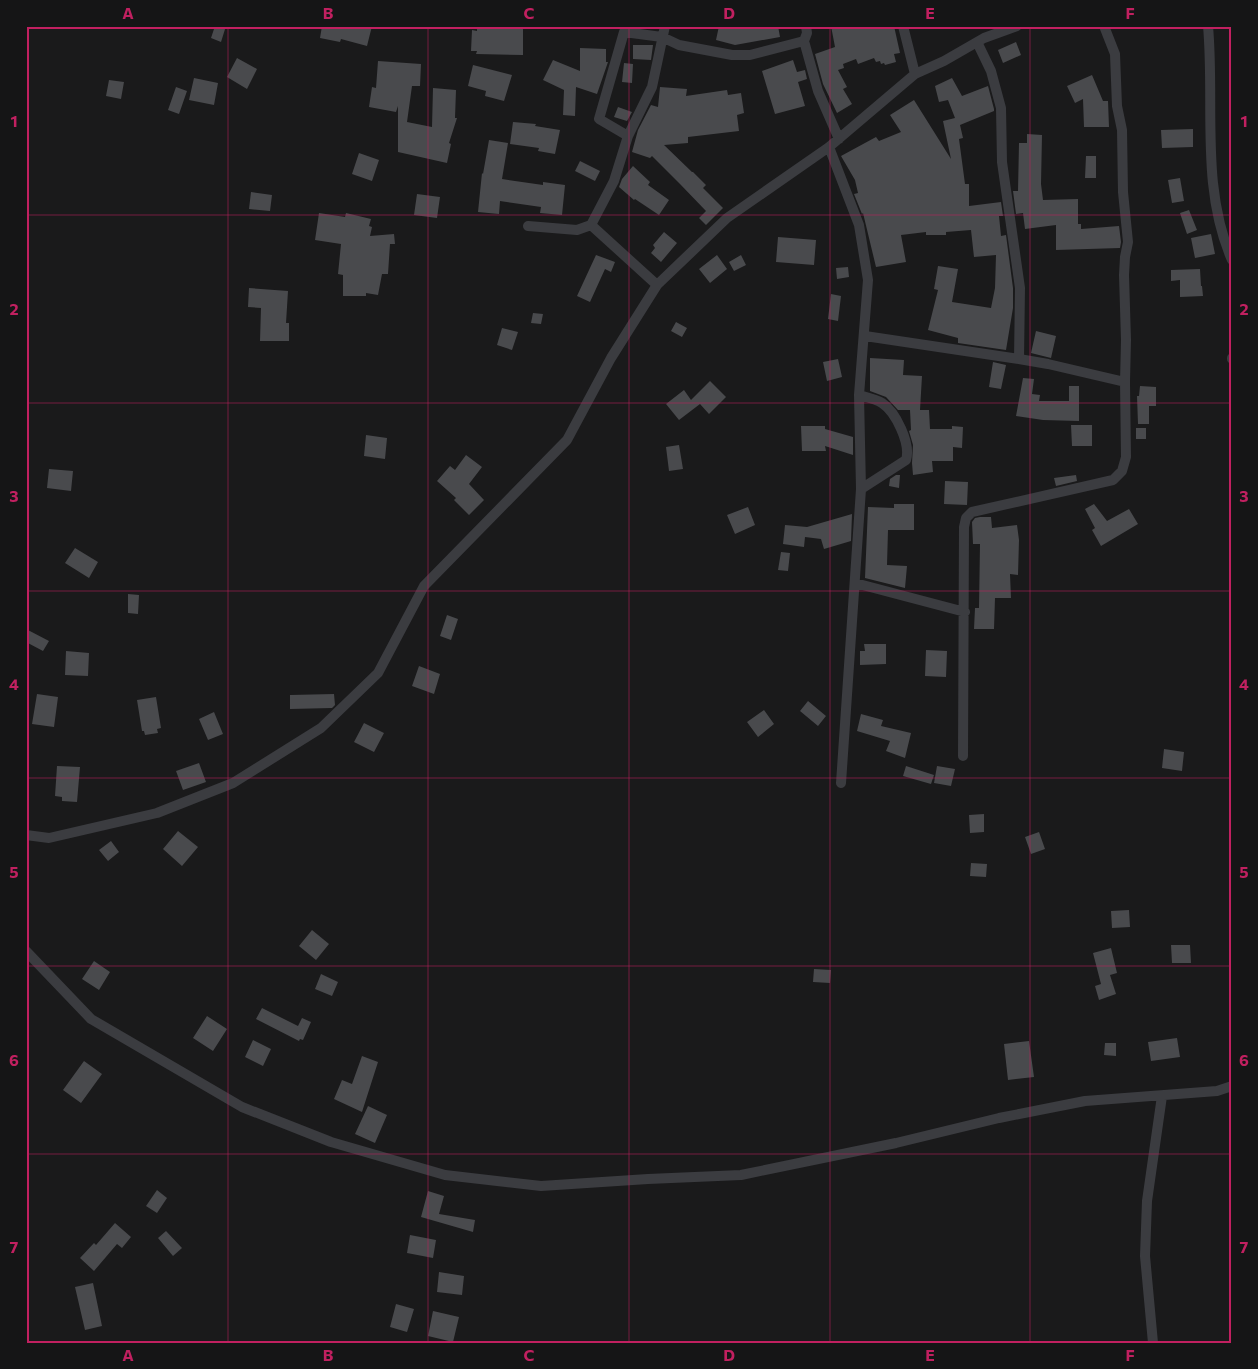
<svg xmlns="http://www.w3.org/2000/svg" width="1258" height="1369" font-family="Commissioner,sans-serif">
<rect width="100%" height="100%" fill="#1a1a1b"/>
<!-- building -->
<path fill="#494a4d" d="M215,26H226L221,42L211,38Z
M322,26H372L367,46L341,39L340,42L320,38Z
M719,26L731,28L743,26H778L780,37L735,45L716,40Z
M831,26H894L900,53L894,54L896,62L885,65L884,63L881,64L880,61L876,62L874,58L858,64L856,59L843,64L844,68L838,70L847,87L843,89L852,104L837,113L823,84L815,54L835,47Z
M477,27H518V28L523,29V55L476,54L477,51H471L472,30L477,31Z
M1016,42L1021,55L1003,63L998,50Z
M633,45H653L651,60L633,59Z
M580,48L606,49V62H608L597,94L576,87L575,116L563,115L564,90L543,80L553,60L580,71Z
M237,58L257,69L247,89L227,77Z
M793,60L797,72L805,70L807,79L798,82L805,106L775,114L762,71Z
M378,61L421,64L420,86H412L407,122L432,127L433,88L456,90L455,118H457L449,143L451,144L447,163L398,152V106L396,112L369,107L372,87L376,88Z
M624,63L633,64L632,83L622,82Z
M473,65L512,75L504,101L485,96L486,91L468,86Z
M1092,75L1103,101H1108L1109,127H1084L1083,99L1075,103L1067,86Z
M194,78L218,83L214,105L189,100Z
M952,78L962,96L988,86L994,109V111L960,125L963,138L959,139L965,184H969V206L1001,202L1003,216H999L1001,236L1006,235L1013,288V308L1006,350L958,343V338L928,330L938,290L934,289L938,266L958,269L952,302L991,308L995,288L996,255L974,257L971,230L946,232V235H926V232L901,235L906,262L876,267L863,213L862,214L854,194L858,193L855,180L841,156L876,137L879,141L901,132L890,115L914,100L951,159L943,121L955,118L948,100L939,102L935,86Z
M109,80L124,82L121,99L106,96Z
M176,87L187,91L179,114L168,110Z
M660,87L687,89L686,96L727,90L728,95L741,93L744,113L737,115L739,131L688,137V143L664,145L692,172H693L706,185L703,188L723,208L706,225L699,218L706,211L680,184L652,156L650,158L632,152L638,130L651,105L658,107Z
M618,107L632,112L627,121L614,117Z
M513,122L536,124L535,126L560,130L555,154L538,151L539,148L510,144Z
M1193,129V147L1162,148L1161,130Z
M1027,134L1042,135L1041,184L1043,200L1078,199V224H1081V229L1119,226L1121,242L1120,248L1056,250V225L1025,229L1023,213L1016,214L1013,191H1018L1019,143H1027Z
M489,140L508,143L502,179L543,185V182L565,185L562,215L540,213L541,207L500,201L499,214L478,212L482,173L483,174Z
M359,153L379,160L372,181L352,174Z
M1086,156H1096V178H1085Z
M580,161L600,171L595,181L575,171Z
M633,166L650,182L648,185L669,200L659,215L635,199L634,200L619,187L622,179Z
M1180,178L1184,201L1172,203L1168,180Z
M251,192L272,195L270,211L249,209Z
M417,194L440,197L437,218L414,215Z
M1189,210L1197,230L1187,234L1180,213Z
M319,213L345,217L346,213L371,219L369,226L372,227L370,236L394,234L395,244H390L388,274H382L378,295L366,293V296H343V275L338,274L341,244L315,240Z
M664,232L677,243L661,262L651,253L655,248L653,245Z
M1211,234L1215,254L1195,258L1191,238Z
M778,237L816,240L814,265L776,262Z
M596,255L615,262L611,272L605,269L590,302L577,296Z
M717,255L727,269L710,283L699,269Z
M741,255L746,265L734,271L729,262Z
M848,267L849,277L837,279L836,268Z
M1200,269L1201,286H1202L1203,296L1180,297V280L1171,281V270Z
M249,288L288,291L286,323H289V341H260L261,308L248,307Z
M831,294L841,296L838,321L828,319Z
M533,313L543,314L541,324L531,323Z
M676,322L687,328L682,337L671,331Z
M502,328L518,332L512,350L497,345Z
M1036,331L1056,336L1051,358L1031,353Z
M870,358L904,360L903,375L922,376L920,410H929L930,429H952V426L963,427L962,448L953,447V461H932L933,472L913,475L912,463L913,445L909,431L911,430L910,410H898L886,397L870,391Z
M838,359L842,377L827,381L823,362Z
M993,362L1006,365L1001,389L989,387Z
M1023,378L1034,379L1032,394L1040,395L1039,401H1069V386H1079V421L1043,420L1016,416Z
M710,381L726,397L709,414L700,404L679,420L666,404L684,390L691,400Z
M1140,386L1156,387V406H1149V424H1138L1137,396H1139Z
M1071,425H1092V446H1072Z
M801,426H825V429L853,437V455L825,446L826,451H802Z
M1136,428H1146V439H1136Z
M366,435L387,438L385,459L364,456Z
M679,445L683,469L669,471L666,447Z
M466,455L482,467L469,484L484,500L469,515L454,500L456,498L437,481L450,466L455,470Z
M49,469L73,471L71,491L47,488Z
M896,475H900L899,488L889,486L890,479Z
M1076,475L1077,481L1056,486L1054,478Z
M945,481L968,482L967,505L944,504Z
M894,504H914V530H888L887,565L907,566L905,588L865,578L868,507L894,508Z
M1094,504L1107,521L1129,509L1138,524L1101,546L1092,530L1095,528L1085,509Z
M748,507L755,525L735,534L727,515Z
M852,514L851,541L824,549L821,539L805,537L804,547L783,544L785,525L807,527Z
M980,517H991L992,528L1017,525L1019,540L1018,575L1010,574L1011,598H995L994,629H974L975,608H979L980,544H973L972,522L975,518Z
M75,548L98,562L89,578L65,563Z
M781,552L790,553L788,571L778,570Z
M128,594L139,595L138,614L128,613Z
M447,615L458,619L451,640L440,636Z
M26,629L49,641L43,651L26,642Z
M864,644H886V664L860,665V651H865Z
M926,650L947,651L946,677L925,676Z
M66,651L89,653L88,676L65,675Z
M419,666L440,674L434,694L412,686Z
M37,694L58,697L54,727L32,724Z
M334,694L335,705L332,708L290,709V695Z
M156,697L161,728L157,729L158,733L145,735L144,731H142L137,700Z
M808,701L826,716L818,726L800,711Z
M764,710L774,724L758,737L747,722Z
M214,712L223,734L208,740L199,719Z
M861,714L883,720L881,726L911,733L905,758L886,751L890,741L857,731Z
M364,723L384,733L374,752L354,742Z
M1164,749L1184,752L1182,771L1162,768Z
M199,763L206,782L183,790L176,771Z
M57,766L80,767L77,802L62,801V797L55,796Z
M906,766L934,775L931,784L903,776Z
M937,766L955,769L951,786L934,783Z
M984,814V832L970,833L969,815Z
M178,831L198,847L182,866L163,849Z
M1039,832L1045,849L1031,854L1025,837Z
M111,841L119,852L108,861L99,850Z
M971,863L987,864L986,877L970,876Z
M1129,910L1130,927L1112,928L1111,911Z
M312,930L329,944L316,960L299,946Z
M1171,945H1190L1191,963H1172Z
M1111,948L1117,973L1110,975L1116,994L1099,1000L1095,986L1101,984L1093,953Z
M94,961L110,972L99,990L82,979Z
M814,969L831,970L830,983L813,982Z
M321,974L338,982L332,996L315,989Z
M262,1008L298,1026L302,1018L311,1022L303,1040L300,1039L299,1041L256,1019Z
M207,1016L227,1029L213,1051L193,1038Z
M1177,1038L1180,1057L1151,1061L1148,1042Z
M253,1040L271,1049L263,1066L245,1057Z
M1029,1041L1034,1077L1008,1080L1004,1044Z
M1105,1043H1116V1056L1104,1055Z
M362,1056L378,1062L362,1112L334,1099L342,1080L352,1084Z
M84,1061L102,1074L81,1103L63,1090Z
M368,1106L387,1115L375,1143L355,1134Z
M157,1190L167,1198L157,1213L146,1206Z
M428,1191L444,1196L439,1214L475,1220L473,1232L421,1217Z
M115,1223L131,1237L122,1248L117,1244L94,1271L80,1258L94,1243L96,1245Z
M166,1231L182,1248L173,1256L158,1238Z
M410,1235L436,1240L433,1258L407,1253Z
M439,1272L464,1276L462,1295L437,1292Z
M93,1283L102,1326L85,1330L75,1287Z
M396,1304L414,1309L407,1332L390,1327Z
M433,1311L459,1317L453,1342L428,1336Z"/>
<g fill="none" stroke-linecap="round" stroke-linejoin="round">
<!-- street -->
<path stroke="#3b3c40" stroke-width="10" d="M903,26L915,74
M1104,26L1115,54L1117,106L1122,130L1123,192L1128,242L1125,257L1124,275L1126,340L1125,382
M1208,26C1215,104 1200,187 1232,260
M804,41L818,91L839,139
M628,136L599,119L624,32L662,37L679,45L732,55H750L804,41L807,33L806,26
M829,147L859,225L868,280L859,395L861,489L841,783
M591,225L657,285
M528,226L577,230L591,225L614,181L628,136L652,87L665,26
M865,336L1019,359
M1232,359V358
M859,395C866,397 876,399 882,403C896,412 911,444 906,460L861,489
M855,583L965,612
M963,756L964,527L966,518L972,512L1113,480L1122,471L1126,457L1125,382L1048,364L1019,359L1020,288L1002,162L1001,108L991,71L977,42
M26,835L49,838L157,813L233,783L321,728L378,673L424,586L567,440L611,358L657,285L727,218L829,147L915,74L944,61L984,38L1017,26
M26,951L91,1019L242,1107L331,1142L445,1175L541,1186L648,1179L741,1175L896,1143L999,1118L1085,1101L1217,1091L1232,1086
M1153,1343L1145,1256L1147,1201L1162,1096"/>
</g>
<!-- grid -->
<path fill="none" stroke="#c12060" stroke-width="1" stroke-opacity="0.55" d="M228,26V1343M428,26V1343M629,26V1343M830,26V1343M1030,26V1343M26,215H1232M26,403H1232M26,591H1232M26,778H1232M26,966H1232M26,1154H1232"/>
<!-- border -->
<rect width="1258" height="1369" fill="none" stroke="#151516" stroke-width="55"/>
<rect x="28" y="28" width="1202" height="1314" fill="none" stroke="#c12060" stroke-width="2"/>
<g font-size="16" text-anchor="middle" font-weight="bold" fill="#c12060">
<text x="128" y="19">A</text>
<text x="328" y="19">B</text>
<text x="529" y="19">C</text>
<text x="729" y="19">D</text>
<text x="930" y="19">E</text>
<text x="1130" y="19">F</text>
<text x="14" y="127">1</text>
<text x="1244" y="127">1</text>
<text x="14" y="315">2</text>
<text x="1244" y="315">2</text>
<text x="14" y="502">3</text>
<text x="1244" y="502">3</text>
<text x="14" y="690">4</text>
<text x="1244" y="690">4</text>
<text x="14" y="878">5</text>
<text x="1244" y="878">5</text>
<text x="14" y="1066">6</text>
<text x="1244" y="1066">6</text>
<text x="14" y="1253">7</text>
<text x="1244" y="1253">7</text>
<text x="128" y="1361">A</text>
<text x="328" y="1361">B</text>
<text x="529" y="1361">C</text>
<text x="729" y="1361">D</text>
<text x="930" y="1361">E</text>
<text x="1130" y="1361">F</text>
</g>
</svg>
